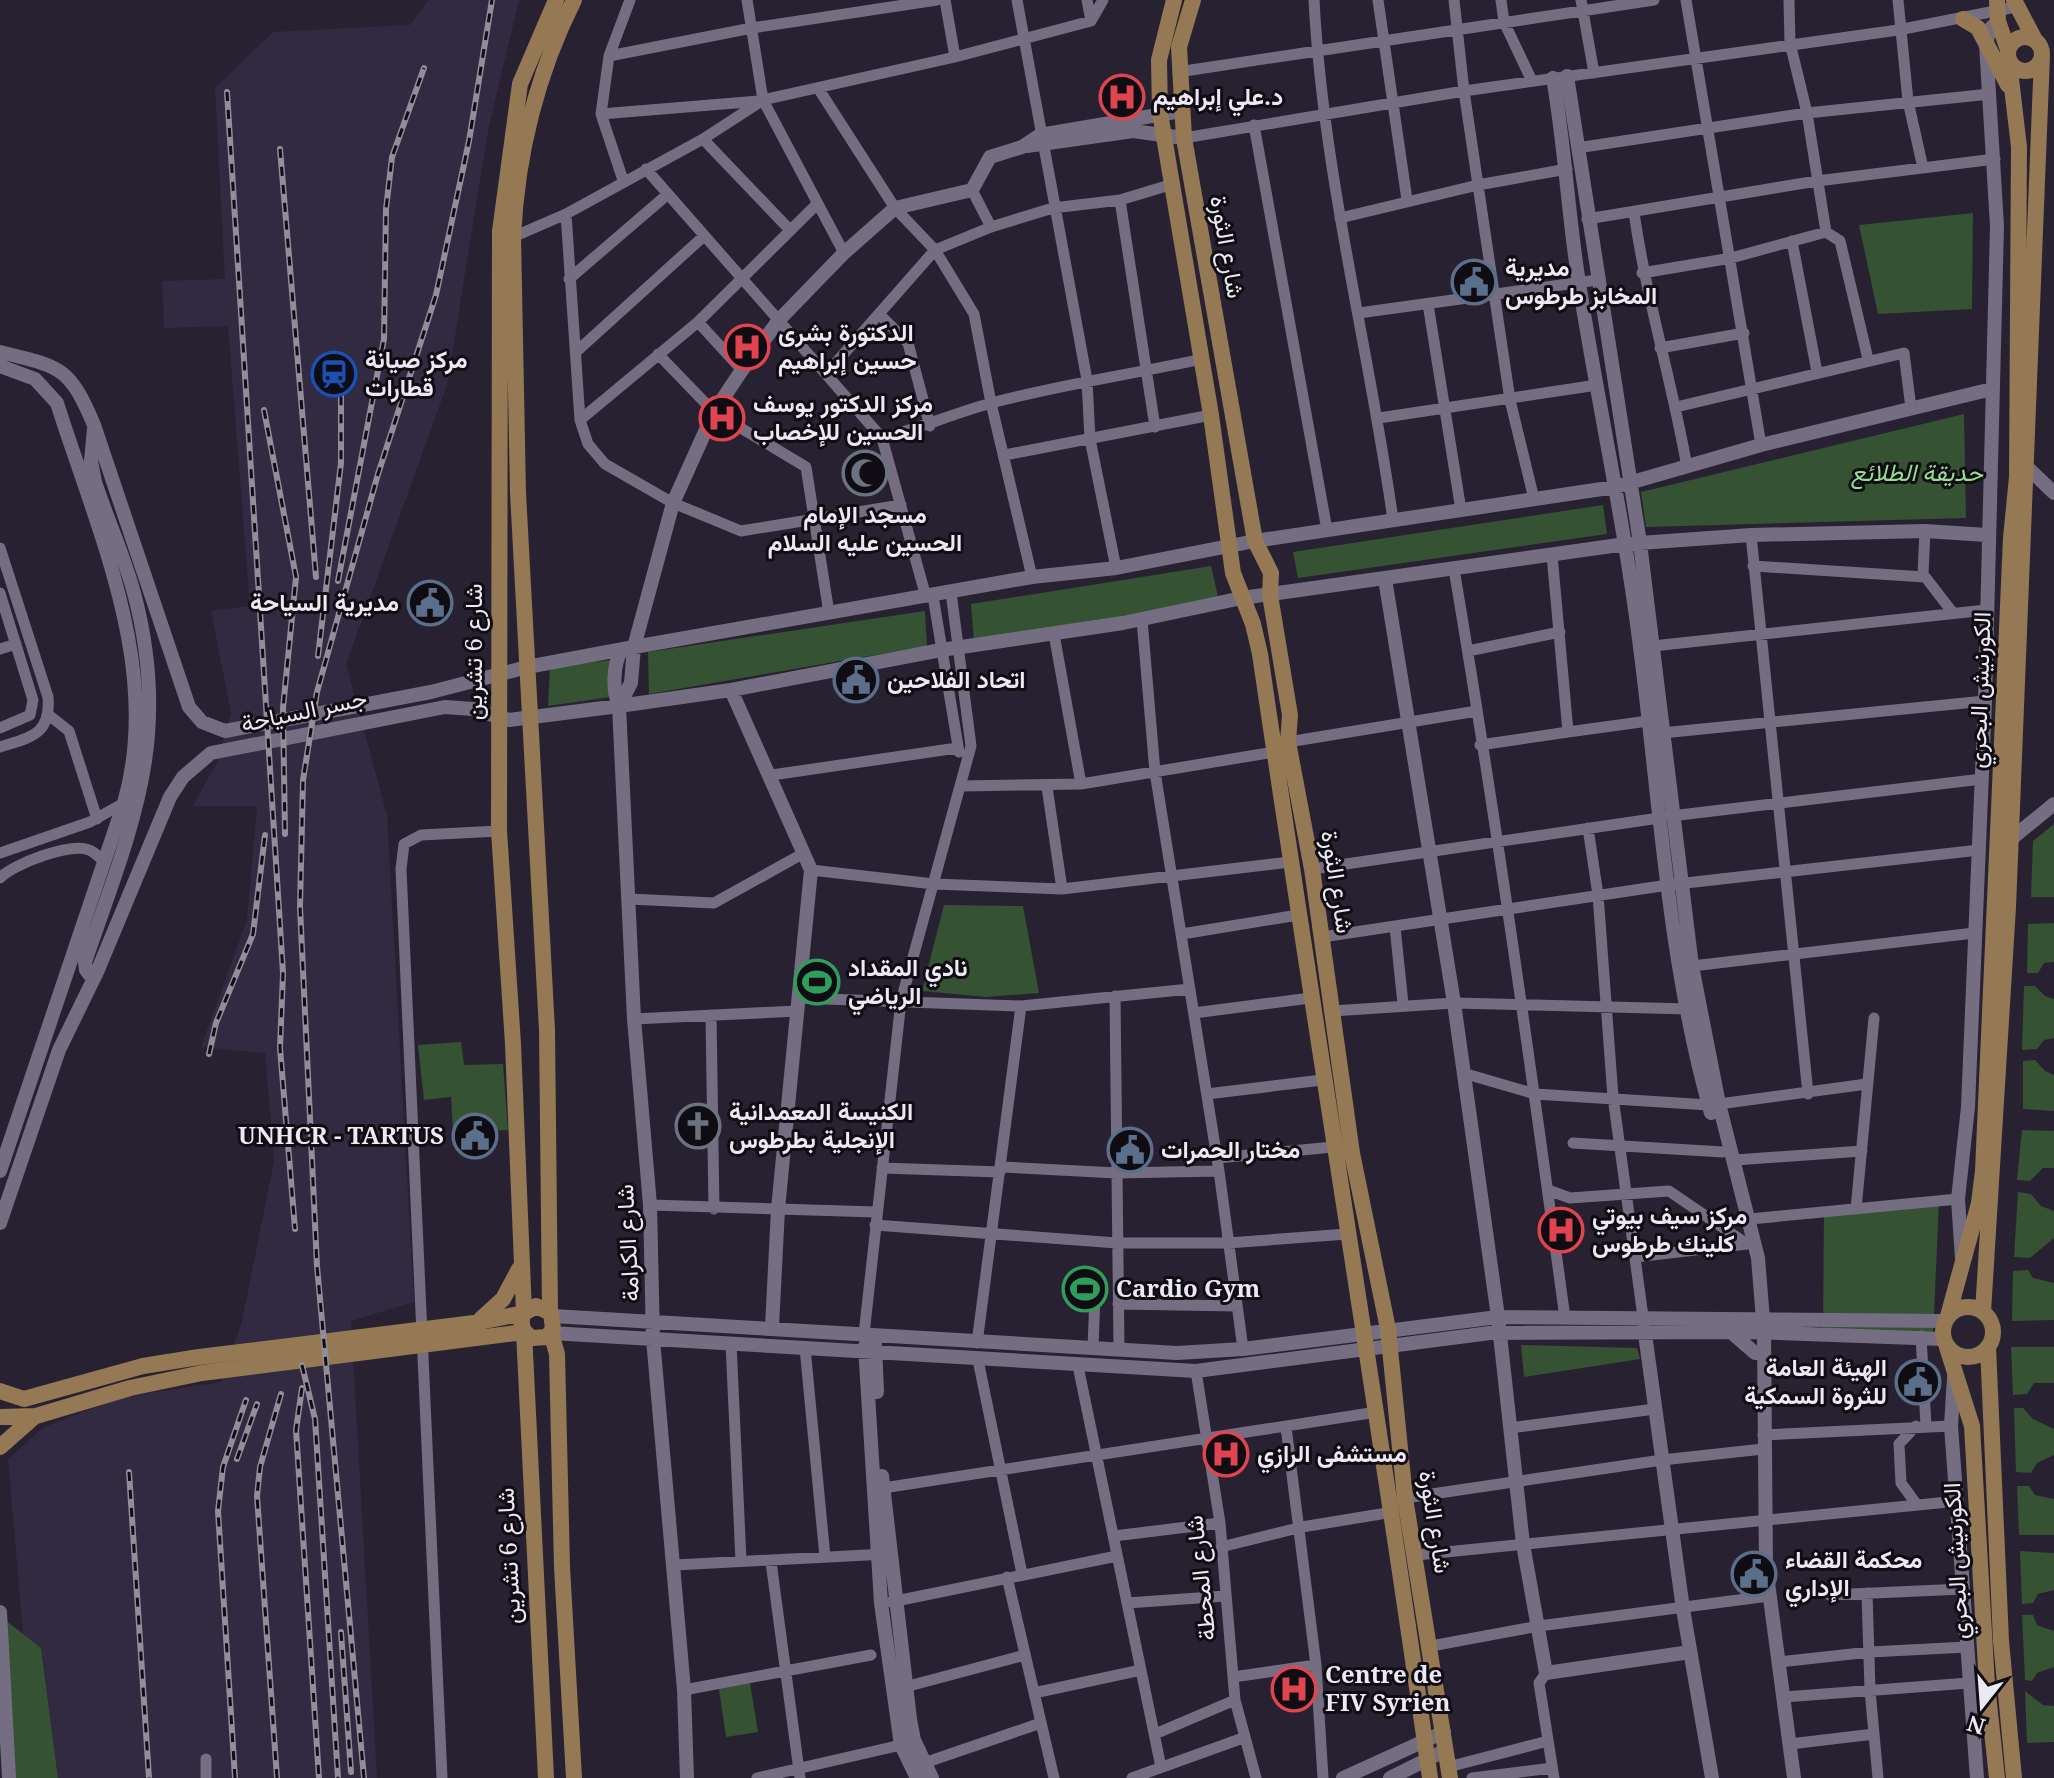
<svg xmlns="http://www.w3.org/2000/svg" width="2054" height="1778" font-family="'Noto Serif',Vazirmatn,serif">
<rect width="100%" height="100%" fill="#282132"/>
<!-- built -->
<path fill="#322a40" d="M429,0H519L489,126L447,385L346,664L387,815L414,1302L351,1321L377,1778H58L41,1648L23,1634L8,1459L44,1427L123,1397L221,1382L242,1321L274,1161L265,1053L201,1047L247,920L257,806H193L217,762L231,713L211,611L250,606L228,326L164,328L162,281L225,279L215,88L273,32L410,25Z"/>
<!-- green -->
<path fill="#355232" d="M1973,213L1972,309L1878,314L1859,225Z
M1964,414L1966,518L1646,527L1641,492Z
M1603,505L1607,534L1298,578L1293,552Z
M1211,566L1219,601L974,641L971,604Z
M925,611L927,646L649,694L648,652Z
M611,660V697L548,706L550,667Z
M2054,824V897H2031L2033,841Z
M944,905L1023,906L1039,993L986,997L922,991Z
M2054,923V962L2044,963L2038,973H2027L2028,924Z
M2024,986H2035L2045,996L2054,999V1038L2044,1040L2037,1049L2022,1050Z
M461,1042L464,1065L503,1064L508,1130L453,1132L451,1097L424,1100L418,1045Z
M2035,1060L2045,1071L2054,1075V1111L2023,1109V1061Z
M2022,1130L2054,1131V1168H2043L2030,1181L2017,1180Z
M2018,1192L2031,1194L2041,1206L2054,1211V1238L2030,1258L2014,1257Z
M1939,1201L1933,1337L1823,1335L1824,1212Z
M2028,1270L2033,1278L2054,1283V1320L2012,1321L2013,1271Z
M1521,1345L1637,1348L1640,1359L1524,1377Z
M2011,1347H2054V1383H2034L2027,1394L2013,1395Z
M2014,1408H2023L2033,1419L2054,1429V1455L2037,1463L2031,1473L2016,1472Z
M2017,1486H2029L2035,1495L2054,1499V1535H2019Z
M2020,1551L2054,1553V1590L2038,1594L2033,1603L2022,1604Z
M2022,1615H2033L2037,1625L2054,1631V1667L2037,1673L2032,1681L2025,1680Z
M0,1616L41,1648L58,1778H9Z
M749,1677L758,1732L726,1737L718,1683Z
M2025,1691L2043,1705L2054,1706V1742L2027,1743Z"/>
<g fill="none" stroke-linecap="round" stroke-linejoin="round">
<!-- street -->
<path stroke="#756e82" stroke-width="11" d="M747,0L763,100L844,253
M945,0L955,57
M1017,0L1087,380L1090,439L1116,568
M1314,0C1323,175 1369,347 1393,520
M1378,0L1407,200
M1454,0L1464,91L1510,400L1534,499
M1501,0L1504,22L1532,81
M1581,0L1594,73
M1686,0L1761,445
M1789,0L1790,43L1807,113L1826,232
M1898,0L1908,101L1923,168
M1091,21L1103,0
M609,56L752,28L937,0
M1178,72L1654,0
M818,88L895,208L935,250L974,314L991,403L1032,577
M601,114L759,101
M1254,125L1327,530
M1184,138L1464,91L1898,30L2016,7
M703,139L789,229
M1577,148L1807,113L1990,94
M646,169L882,438L926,597
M623,180L601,114L609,56L630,0
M972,190L991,227
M1120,200L1155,427
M1634,212C1646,298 1672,381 1687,467
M566,214L580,420L588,444L605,464L673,503L741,531L901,505
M1340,218L1478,185L1567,169
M1587,219L1817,181L1995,159
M513,237L566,214L703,139L763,100L955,57L1091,21L1087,0
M1792,241L1817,372
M1642,273L1731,258L1826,232L1840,241L1868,359
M569,279L668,194
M1428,304L1461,510
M1359,313L1597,280
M879,314L908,343L930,426
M698,322L742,370
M1660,348L1744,333
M576,352L704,236
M658,354L714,412L806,467L829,613
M826,374L935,250L991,227L1053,208L1120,200L1173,184
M1676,407L1904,353L1911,408
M1379,418L1597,385
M580,420L698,322L816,205
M882,438C921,428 957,412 995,402C1064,384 1133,374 1202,359
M1005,455L1211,415
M1925,531L1923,574L1953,613
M1751,535L1808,1094
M0,548L48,697C51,735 31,737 0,747
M1753,566L1925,577
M1454,569C1496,818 1531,1068 1565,1318
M0,593L33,700L30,715L0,728
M933,596L959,752
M1142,620L1155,772L1219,1171L1243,1349
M1054,634L1081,784
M1653,646L1986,610
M0,649L16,644
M1468,651L1560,632
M50,716L69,731L97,819
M1568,732L1648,721
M1662,733L1985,701
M1288,742L1477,711
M1480,745L1568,732L1552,555
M772,775L957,748
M962,786L1081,784L1274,752
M1047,787L1062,889
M1671,816L1982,779
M1588,828L1598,895L1613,1097L1644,1324
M0,853L90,822L124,803
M1312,869L1659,818
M811,870L934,884L1062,889L1290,862
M0,878C13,864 71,842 89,850C95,852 99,857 104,862
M629,899L714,903L804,853
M1395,927L1403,1004
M1182,934L1298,915
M1322,937L1668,885L1979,850
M1692,966L1974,933
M1115,996L1119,1349
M798,998L1021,1006L1190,989
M1332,1011L1454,1003L1689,1009
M1194,1013L1310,998
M711,1015L714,1209
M634,1019L797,1011
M1463,1073L1535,1094L1709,1105
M1207,1094L1322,1080
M1719,1104L1867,1084
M1573,1143L1723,1152
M1217,1158L1333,1147
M1735,1160L1862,1151
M1002,1167L1117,1173L1219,1171
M882,1168L1000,1172
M1548,1190L1570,1198L1669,1191L1747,1244
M650,1205L876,1212
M1856,1209L1874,1018
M1740,1220L1958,1199
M875,1225L1117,1243H1228L1347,1234
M1635,1257L1747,1244
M1118,1304L1237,1306
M864,1334L901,1001L971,746L951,592
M1921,1336L1926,1426
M731,1343L741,1561
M977,1343L1021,1006
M805,1348L825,1557
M1093,1348L1095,1295
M978,1360L1022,1574
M1078,1366L1161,1767
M1196,1371L1220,1523L1235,1700L1256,1778
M1916,1426L1899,1444L1901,1483L1917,1505
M1286,1427L1316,1665L1323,1778
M1510,1428L1655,1409
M1763,1435L1951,1426
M883,1488L1377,1412
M1405,1498L1662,1460L1763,1449
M1114,1536L1220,1523
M1221,1547L1302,1527L1393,1512
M1416,1555L1958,1501
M771,1562L800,1778
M675,1565L886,1554
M1007,1577L1054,1778
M1867,1593L1870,1690L1878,1778
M1829,1595L1963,1589
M891,1602L1117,1556
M1127,1603L1226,1596
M1431,1646L1539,1626L1769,1596
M1779,1662L1870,1652L1967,1647
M1546,1673L1539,1683L1554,1778
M1233,1677L1316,1665
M905,1687L1025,1655
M684,1690L871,1655
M1034,1693L1141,1670
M1784,1697L1969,1683
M1155,1734L1235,1700
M1790,1744L1874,1734
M924,1763L1041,1723
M1448,1767L1548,1741
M206,1778V1759
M442,1778L401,869L404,844L421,835L499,831
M757,1778L901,1745
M1132,1778L1243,1738
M1472,1778L1552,1768"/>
<!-- secondary -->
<path stroke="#756e82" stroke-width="14" d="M1567,76L1640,543L1692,966L1719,1104L1758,1258L1764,1332L1766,1568L1794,1778
M1553,78C1565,146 1568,215 1579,283C1598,404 1625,525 1640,647C1660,802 1668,962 1711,1113
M1027,146L1133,131L1184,138
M0,352C61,367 69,366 94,425L189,707L202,722L225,731L431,692L527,667L634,647L1032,577L1116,568L1255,541L1615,487L1761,445L1992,389
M0,366L35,379L57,403C97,530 163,669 124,803L0,1171
M2028,468L2054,493
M1385,579L1454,1003L1498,1317L1523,1544L1546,1673L1690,1652
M622,649C613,664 612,690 619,706L634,1019L650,1205L653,1339L684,1690L687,1778
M731,690L811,870L778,1209L772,1327
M619,706L631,683L634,647L673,503L714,412L742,370L779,320L844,253L895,208L972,190L990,157L1022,147L1040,135L1181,111
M2011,839L2054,804
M93,979L86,970L85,962C131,827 173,739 134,593C124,555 107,519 95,482L91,461L94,429
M0,1223L59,1050L97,972L170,797L183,777L211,753L445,707L473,709L509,720L619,706L731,690L941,650L1123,623L1242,598L1626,544L1751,535L1925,531L1987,535
M1962,1259L1958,1199L1968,1107L1985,701L1997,226L1986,44L1990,29L1998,21
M553,1316L1177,1353L1243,1349L1498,1317L1945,1321
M551,1333L1196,1371L1490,1333L1754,1332L1943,1339
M1732,1333L1755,1353
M1645,1334L1683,1609L1712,1778
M875,1345L877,1392
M865,1346L881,1603L901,1745L917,1778
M1954,1377L1951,1426L1977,1778
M882,1476L910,1719L914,1740L932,1778
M0,1612L9,1778
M1343,1778L1444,1732
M1390,1778L1446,1750"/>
<!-- primary -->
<path stroke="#957954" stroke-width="16" d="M1174,0L1159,60L1160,113L1211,415L1233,573L1253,624L1260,654C1315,1029 1377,1403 1430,1778
M1193,0L1179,47L1184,138L1255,541L1271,573L1270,595L1290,715L1288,742L1312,869L1352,1153L1388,1329L1405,1498L1450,1778
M1997,0L1998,21L2008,50
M2014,0L2035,40
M1963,19L1978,28L2008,85
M2008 54a17 17 0 1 1 34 0a17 17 0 1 1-34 0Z
M1943 1332a25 25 0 1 1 50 0a25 25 0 1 1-50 0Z
M550,1311L547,1030L518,493L513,237C517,153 536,76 574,0
M1983,1312L2008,907L2042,56
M1948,1316L1979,1203L1983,1171L2011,538L2017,477L2019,147L2009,62
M481,1319L503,1299L519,1269
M551,1333L557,1354L562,1567L574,1778
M1946,1344L1972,1426L1987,1685L1997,1778
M1988,1347L2001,1641L2014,1778
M0,1391L24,1399L143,1366L199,1357L474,1323L524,1313L536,1306L551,1313L553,1329L547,1337L532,1338C522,1332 519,1323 524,1313L513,1044L499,831L500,231L520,84L556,0
M0,1417L36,1416L130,1388L202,1373L524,1332L546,1778
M0,1447L34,1417"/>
<!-- rail casing -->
<g stroke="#928d9a" stroke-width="6">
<path id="rail" d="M227,92L283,973L280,1048L295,1229
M280,149L316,577
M264,410L296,577L283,708L285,834
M338,581L384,339L386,209L392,157L424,68
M318,656L341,463V395
M209,1054L216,1023L253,934L265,835
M302,1365L315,1419L338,1778
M302,1388L296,1430L319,1778
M237,1459L257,1404
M129,1472L149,1778
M341,1632L351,1772
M235,1778L218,1511L223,1467L246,1400
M277,1778L257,1496L260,1467L281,1394
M364,1778L317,1266L300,907L303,780L317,692L378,474L436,295L469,141L492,0"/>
</g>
<!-- rail -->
<use href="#rail" stroke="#0f0c14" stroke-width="3" stroke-dasharray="9" stroke-linecap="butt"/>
</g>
<!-- icons -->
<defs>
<g id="hospital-ring" transform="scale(2.3)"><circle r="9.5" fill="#0f0c14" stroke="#e0444e" stroke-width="1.5"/><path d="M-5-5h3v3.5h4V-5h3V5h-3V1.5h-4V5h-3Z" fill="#e0444e"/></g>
<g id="civic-ring" transform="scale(2.3)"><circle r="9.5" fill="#0f0c14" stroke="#5c6f8a" stroke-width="1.5"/><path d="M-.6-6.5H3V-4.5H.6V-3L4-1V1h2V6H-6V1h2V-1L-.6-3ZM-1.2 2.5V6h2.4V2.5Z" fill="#5c6f8a"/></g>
<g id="station-ring" transform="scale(2.3)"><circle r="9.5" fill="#0f0c14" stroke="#1a4fb4" stroke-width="1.5"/><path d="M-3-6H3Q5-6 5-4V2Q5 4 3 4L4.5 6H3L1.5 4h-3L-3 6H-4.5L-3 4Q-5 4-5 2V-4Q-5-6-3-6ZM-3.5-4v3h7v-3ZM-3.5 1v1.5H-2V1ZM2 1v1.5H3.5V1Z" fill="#1a4fb4"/></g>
<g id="mosque-ring" transform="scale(2.3)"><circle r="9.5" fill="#0f0c14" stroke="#6b7280" stroke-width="1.5"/><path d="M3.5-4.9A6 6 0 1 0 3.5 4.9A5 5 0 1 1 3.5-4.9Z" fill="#6b7280"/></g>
<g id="stadium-ring" transform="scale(2.3)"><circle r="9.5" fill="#0f0c14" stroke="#2e9e5b" stroke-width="1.5"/><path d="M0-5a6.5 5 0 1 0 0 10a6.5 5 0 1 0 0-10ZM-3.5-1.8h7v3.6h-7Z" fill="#2e9e5b"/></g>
<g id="church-ring" transform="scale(2.3)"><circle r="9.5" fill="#0f0c14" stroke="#6b7280" stroke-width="1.5"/><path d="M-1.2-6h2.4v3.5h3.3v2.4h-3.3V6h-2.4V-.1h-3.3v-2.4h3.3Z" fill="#6b7280"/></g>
</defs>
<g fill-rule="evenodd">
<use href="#hospital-ring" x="1122" y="97"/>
<use href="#civic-ring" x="1474" y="282"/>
<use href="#hospital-ring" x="747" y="347"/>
<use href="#station-ring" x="334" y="374"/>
<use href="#hospital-ring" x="722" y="418"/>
<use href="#mosque-ring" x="865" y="473"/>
<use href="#civic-ring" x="430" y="603"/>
<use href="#civic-ring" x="856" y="680"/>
<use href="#stadium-ring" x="817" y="982"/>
<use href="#church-ring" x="698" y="1126"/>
<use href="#civic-ring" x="475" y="1136"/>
<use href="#civic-ring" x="1130" y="1150"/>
<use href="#hospital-ring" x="1561" y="1230"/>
<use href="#stadium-ring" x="1085" y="1289"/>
<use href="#civic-ring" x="1918" y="1382"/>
<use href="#hospital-ring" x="1226" y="1454"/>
<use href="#civic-ring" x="1754" y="1574"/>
<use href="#hospital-ring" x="1294" y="1689"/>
</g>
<g text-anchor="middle" stroke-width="6" stroke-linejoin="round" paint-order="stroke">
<!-- poi labels -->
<g font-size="24" font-weight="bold" fill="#ece9f4" stroke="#0f0c14" text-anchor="start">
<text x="1153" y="105">د.علي إبراهيم</text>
<text x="1505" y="276">مديرية<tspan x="1505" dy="28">المخابز طرطوس</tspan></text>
<text x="778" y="341">الدكتورة بشرى<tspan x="778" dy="28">حسين إبراهيم</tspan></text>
<text x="365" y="368">مركز صيانة<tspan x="365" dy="28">قطارات</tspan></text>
<text x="753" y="412">مركز الدكتور يوسف<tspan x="753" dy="28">الحسين للإخصاب</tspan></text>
<text x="865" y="523" text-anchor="middle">مسجد الإمام<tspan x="865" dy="28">الحسين عليه السلام</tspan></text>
<text x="399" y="611" text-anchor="end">مديرية السياحة</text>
<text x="887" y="688">اتحاد الفلاحين</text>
<text x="848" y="976">نادي المقداد<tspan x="848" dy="28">الرياضي</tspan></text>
<text x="729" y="1120">الكنيسة المعمدانية<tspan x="729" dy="28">الإنجلية بطرطوس</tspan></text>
<text x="444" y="1144" text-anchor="end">UNHCR - TARTUS</text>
<text x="1161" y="1158">مختار الحمرات</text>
<text x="1592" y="1224">مركز سيف بيوتي<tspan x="1592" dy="28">كلينك طرطوس</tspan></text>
<text x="1116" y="1297">Cardio Gym</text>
<text x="1887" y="1376" text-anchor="end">الهيئة العامة<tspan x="1887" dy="28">للثروة السمكية</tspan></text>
<text x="1257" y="1462">مستشفى الرازي</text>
<text x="1785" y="1568">محكمة القضاء<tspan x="1785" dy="28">الإداري</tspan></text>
<text x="1325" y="1683">Centre de<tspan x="1325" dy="28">FIV Syrien</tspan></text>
</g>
<!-- street labels -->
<g font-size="24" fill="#ece9f4" stroke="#0f0c14">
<text transform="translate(1227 247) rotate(80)" y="8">شارع الثورة</text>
<text transform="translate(474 652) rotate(-90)" y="8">شارع 6 تشرين</text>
<text transform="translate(1980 690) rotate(-88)" y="8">الكورنيش البحري</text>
<text transform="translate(304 711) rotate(-12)" y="8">جسر السياحة</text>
<text transform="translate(1337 882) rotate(81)" y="8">شارع الثورة</text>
<text transform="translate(628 1243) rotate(-93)" y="8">شارع الكرامة</text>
<text transform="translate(1435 1522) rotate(81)" y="8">شارع الثورة</text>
<text transform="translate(509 1556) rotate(-93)" y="8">شارع 6 تشرين</text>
<text transform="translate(1956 1561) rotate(-93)" y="8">الكورنيش البحري</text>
<text transform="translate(1201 1578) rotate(-96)" y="8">شارع المحطة</text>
</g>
<!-- park labels -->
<g font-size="24" font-style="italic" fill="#97de90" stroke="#0f0c14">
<text x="1917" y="481">حديقة الطلائع</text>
</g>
</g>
<!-- north arrow -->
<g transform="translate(1982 1706) rotate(197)" stroke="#0f0c14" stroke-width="6" paint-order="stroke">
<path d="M0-6L14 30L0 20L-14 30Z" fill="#ece9f4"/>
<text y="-12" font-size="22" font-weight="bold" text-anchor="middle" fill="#ece9f4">N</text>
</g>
</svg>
